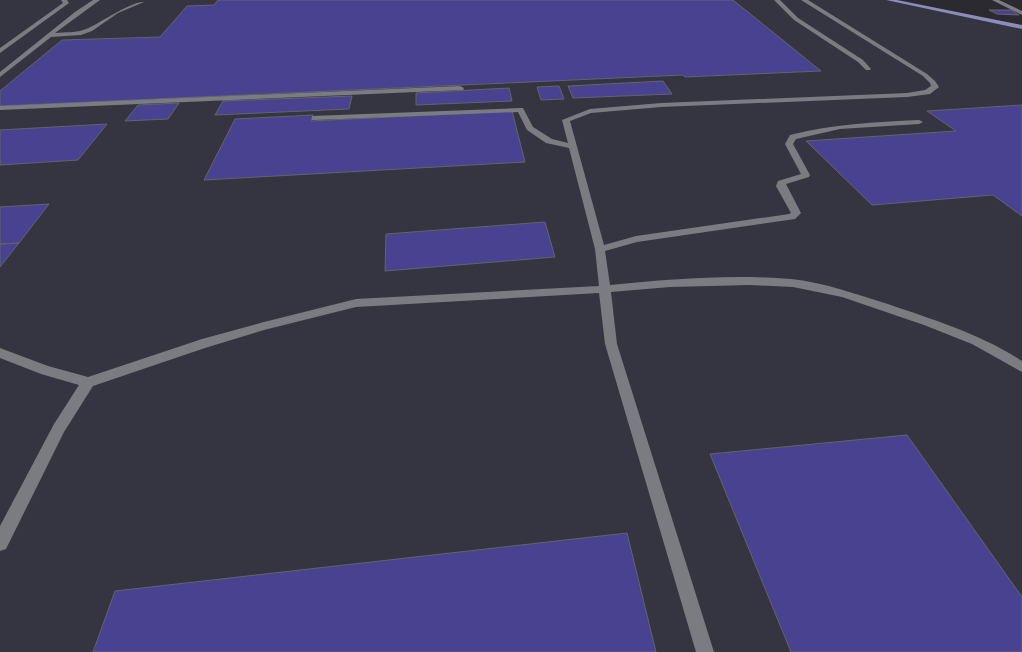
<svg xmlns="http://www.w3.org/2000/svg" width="1022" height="652" font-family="'Sofia Sans Condensed',sans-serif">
<rect width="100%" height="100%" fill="#2a2a30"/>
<!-- built -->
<path fill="#343540" d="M0,0H886L1016,27L1022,30V652H0Z"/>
<!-- building -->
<path fill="#484290" stroke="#64646b" d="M218,0H733L821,71L685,77L683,75L0,106V91L62,40L160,37L187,6L214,5Z
M989,10H1011L1019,15L997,14Z
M663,81L672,94L573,98L568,86Z
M559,86L564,99L541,100L537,87Z
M509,88L512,101L416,105V93Z
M352,96L349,109L215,115L223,101Z
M179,103L168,119L125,121L138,105Z
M1022,105V216L993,195L872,205L806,141L956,131L927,111Z
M512,111L525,162L204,180L235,119L313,115L311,121Z
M107,124L78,160L0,165V130Z
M49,204L19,243L0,244V207Z
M545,222L555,257L385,271L386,234Z
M19,243L0,267V244Z
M907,435L1022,597V652H791L710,454Z
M627,533L656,652H93L115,591Z"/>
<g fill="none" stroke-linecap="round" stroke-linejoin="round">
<!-- minor -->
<path fill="#7b7b82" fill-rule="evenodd" d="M61,0H67L69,3L0,53V48L63,3Z
M93,0H100L55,33C65,32 77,33 86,29C97,25 133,0 144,2L118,13L92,31L81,35L51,37L0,77V72L75,12Z
M774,0H780L798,18L863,60L871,69L870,70H866L858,62L794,20Z
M801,0H808L927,74L935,81L939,87L930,94L907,97L661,107L591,113L570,121L604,245L636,236L789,214L791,213L776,186L778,181L801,174L785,144L790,135C833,124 875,122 919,120L923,122L919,124L840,129L796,139L793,144L810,175L809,177L786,184L801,213L795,219L637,242L605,251L610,285C670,279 731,274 791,279C823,282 858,295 888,304C934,320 981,334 1022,361V372L972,344L924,325L842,297L793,287L750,285L670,287L611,292L617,344L714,652H696L605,344L599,293L356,307L264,330L205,348L93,386L64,432L6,549L0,551V526L54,424L79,385L41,374L0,358V348L48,366L88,377L202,339L264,322L356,299L599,286L595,249L569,148L546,143L527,130L518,112L315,120H312V116L520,108H523L533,127L552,139L568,143L562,120L590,109L661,103L907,93L925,90L931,86L930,83L923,76Z
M992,0H999L1022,11V15Z
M460,86L464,88L463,90L0,110V106Z"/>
<!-- major -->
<path fill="#8c8cba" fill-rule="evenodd" d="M886,0H897L1022,25V29Z"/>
</g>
</svg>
